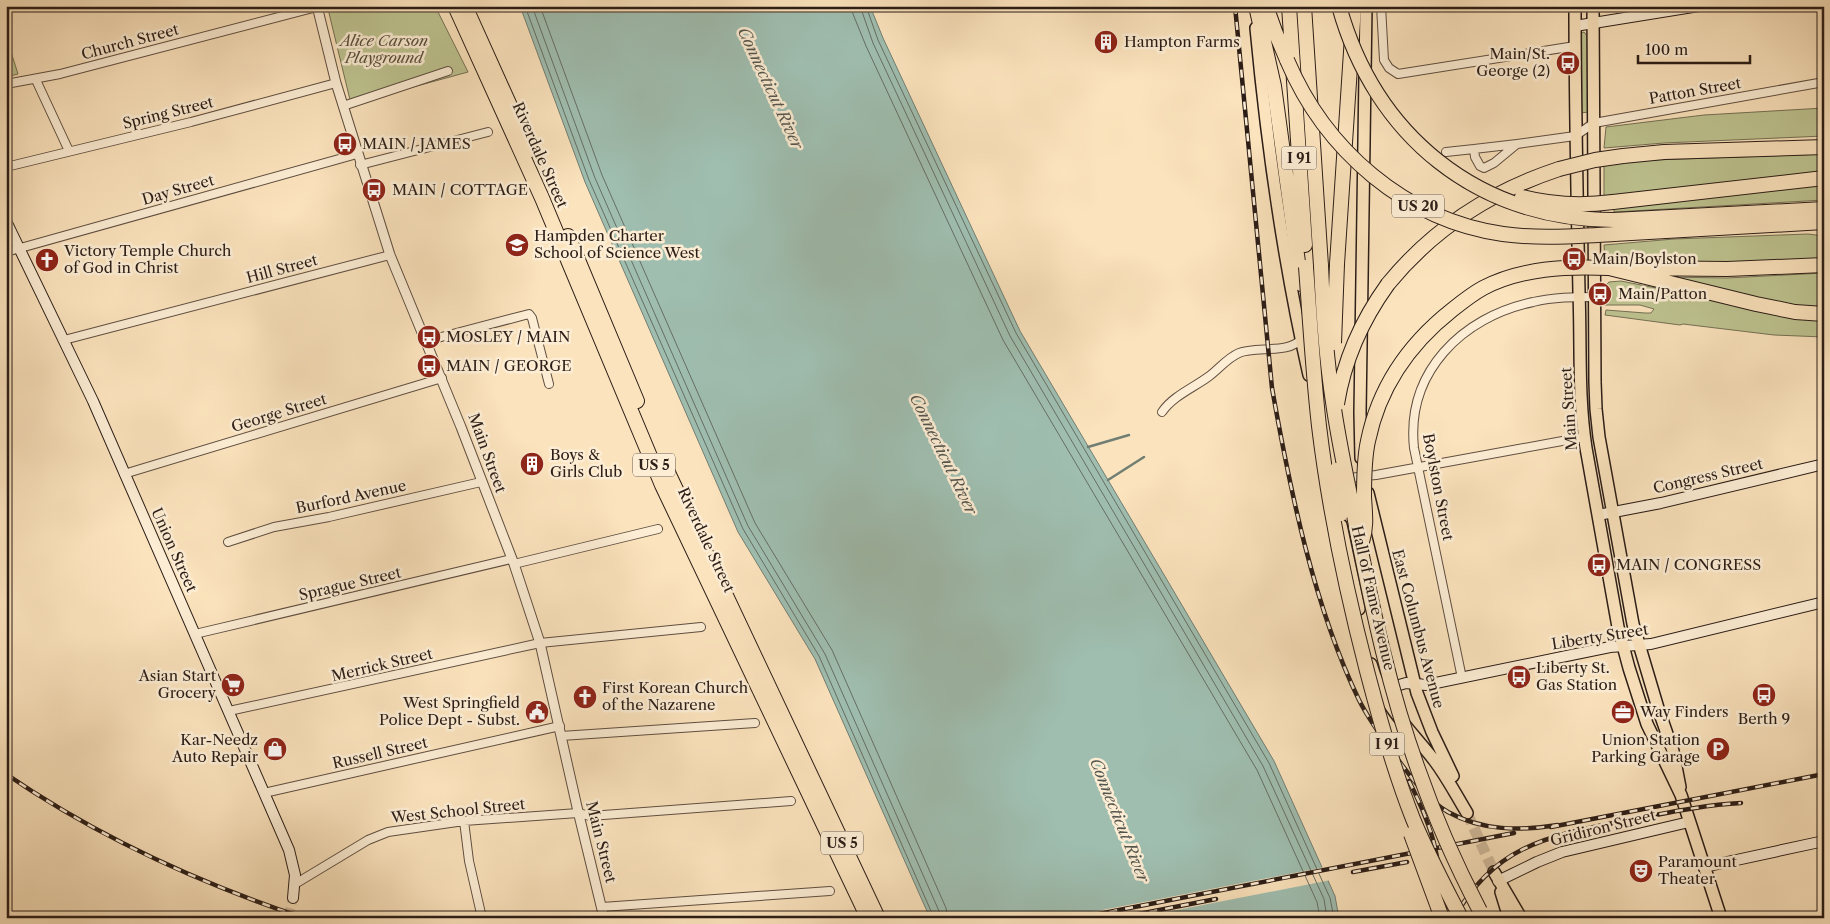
<svg xmlns="http://www.w3.org/2000/svg" width="1830" height="924" font-family="'Libre Caslon Text',serif">
<rect width="100%" height="100%" fill="#fbe3bd"/>
<filter id="stains"><feTurbulence type="fractalNoise" baseFrequency=".004" numOctaves="4"/><feColorMatrix values="0 0 0 0 .2 0 0 0 0 .09 0 0 0 0 .02 0 0 0 .5 -.17"/></filter>
<radialGradient id="worn" r=".72"><stop offset=".6" stop-color="#630" stop-opacity="0"/><stop offset="1" stop-color="#630" stop-opacity=".3"/></radialGradient>
<!-- green -->
<path fill="#bec491" stroke="#747054" d="M338,6H435L468,72L351,104L328,9Z
M1584,32L1588,37L1589,112L1580,113L1579,37L1581,33Z
M6,36L18,74L6,77Z
M1824,108V136L1664,143L1604,148L1606,127L1704,115Z
M1824,154V174L1604,197V166L1625,161Z
M1824,183V200L1614,212V207Z
M1808,234L1824,236V258L1750,263L1605,262L1604,245L1674,239Z
M1824,273V309L1792,306L1666,277L1727,278Z
M1621,281L1761,309L1824,318V337L1774,335L1683,324L1680,325L1605,315L1606,310L1645,313H1651L1654,309L1640,305H1605L1604,287L1609,282Z"/>
<!-- water -->
<path fill="#9fbeb0" stroke="#717e73" d="M520,6H870L883,38L1020,331L1274,761L1335,896L1339,918H930L815,659L738,532L585,182Z"/>
<!-- pier -->
<path fill="#fbe3bd" d="M1325,867L1331,880L1136,918H1061Z"/>
<g fill="none" stroke-linecap="round" stroke-linejoin="round">
<!-- shore -->
<path stroke="#656e64" stroke-width="1" d="M525,6L589,180L743,529L819,656L934,918
M532,6L595,178L748,526L825,654L939,911L940,918
M540,6L602,175L755,523L832,650L946,908L948,918
M852,6L853,14L866,46L1003,340L1257,770L1317,902L1320,918
M860,6L873,43L1010,336L1263,766L1324,899L1327,918
M866,6L878,40L1016,333L1269,763L1330,898L1334,918"/>
<!-- stream -->
<path stroke="#717e73" stroke-width="2.5" d="M1088,447L1129,435
M1108,480L1144,457"/>
<!-- secondary-tunnel -->
<path stroke="#d1bb9c" stroke-width="10" stroke-dasharray="10 5" stroke-linecap="butt" d="M288,918L293,898"/>
<!-- primary-tunnel -->
<path stroke="#d1bb9c" stroke-width="11" stroke-dasharray="11 5.5" stroke-linecap="butt" d="M1467,813L1494,872"/>
<!-- minor casing -->
<g stroke="#5f4e40" stroke-width="10">
<path id="minor" d="M1381,6L1384,60L1389,68L1398,74L1575,46
M36,80L69,151
M6,84L60,74L317,7
M343,106L448,71
M1474,149L1517,144
M1446,152L1474,149L1475,157L1480,166L1484,168L1494,163L1517,144L1575,136L1594,123L1824,82
M360,165L488,132
M6,167L191,122L336,83
M6,252L357,154
M64,340L390,255
M426,341L529,314L532,318L549,384
M1162,412C1173,396 1193,388 1208,377C1218,370 1227,358 1239,353C1255,346 1290,354 1301,339
M124,474L442,378
M1345,479L1364,476L1376,475L1584,437
M228,542L274,527L329,517L481,482
M514,564L658,529
M195,634L511,559
M1462,678L1414,448C1406,372 1462,317 1533,302C1554,297 1574,297 1595,297
M229,711L540,643L701,627
M561,736L755,723
M264,793L560,726
M464,821L469,861L482,918
M295,884L368,840L388,832L464,821L578,813L590,816L791,801
M602,907L830,891"/>
</g>
<!-- tertiary casing -->
<g stroke="#5f4e40" stroke-width="11">
<path id="tertiary" d="M317,6L336,83L390,255L461,427L514,564L540,643L577,807L604,918"/>
</g>
<!-- secondary casing -->
<g stroke="#2b1d17" stroke-width="12">
<path id="secondary" d="M1575,26L1699,6
M6,221L93,401L289,850L295,875L293,898
M1598,515L1661,503L1824,464
M1387,686H1396L1406,683L1426,685L1610,647L1651,644L1824,602
M1704,867L1824,841
M1498,881L1537,862L1562,852L1689,822"/>
</g>
<!-- primary casing -->
<g stroke="#2b1d17" stroke-width="14">
<path id="primary" d="M1575,6C1575,102 1577,197 1579,292C1581,344 1578,397 1586,448L1618,627L1629,668L1647,724L1681,795L1721,918
M1593,6L1595,382L1596,409L1599,437L1633,624L1658,708L1673,751L1680,787
M1256,28C1267,145 1283,260 1309,375
M1361,458L1360,413L1366,6
M1368,493L1417,693L1432,732L1453,776
M1341,525L1359,609
M1371,664C1383,706 1408,727 1434,760C1447,777 1456,795 1467,813
M1494,872L1521,918
M1501,892L1509,918"/>
</g>
<!-- motorway casing -->
<g stroke="#2b1d17" stroke-width="16">
<path id="motorway" d="M455,6L542,198L662,485L868,918
M465,6L530,150
M1256,6L1274,86L1301,284
M1266,6L1276,34L1287,60
M1289,6L1305,245
M1304,6L1321,266
M1623,156L1664,152L1824,147
M1613,202L1824,178
M1613,220L1824,209
M1614,234L1824,222
M568,236L637,401
M1337,264L1354,6
M1609,268L1756,304L1795,312L1824,314
M1630,268L1727,269L1824,265
M1388,284C1433,229 1492,191 1559,169
M663,462L878,918"/>
</g>
<!-- minor -->
<use href="#minor" stroke="#fcedd4" stroke-width="8"/>
<!-- tertiary -->
<use href="#tertiary" stroke="#fcedd4" stroke-width="9"/>
<!-- secondary -->
<use href="#secondary" stroke="#fcedd4" stroke-width="10"/>
<!-- primary -->
<use href="#primary" stroke="#fbe3bd" stroke-width="11"/>
<!-- motorway -->
<use href="#motorway" stroke="#fbe3bd" stroke-width="14"/>
<!-- rail casing -->
<g stroke="#2b1d17" stroke-width="4.5">
<path id="rail" d="M1235,6L1272,388C1290,490 1314,607 1359,700C1369,720 1383,739 1396,757C1411,777 1426,799 1448,812C1482,831 1520,831 1558,825
M6,774C98,837 199,883 304,918
M1409,781C1433,829 1445,864 1437,918
M1551,827L1824,774
M1353,872L1407,862
M1078,918L1514,833
M1118,918L1216,899
M1454,918C1496,843 1551,836 1628,820C1666,813 1703,805 1741,803"/>
</g>
<!-- rail -->
<use href="#rail" stroke="#fcedd4" stroke-width="2.5" stroke-dasharray="8" stroke-linecap="butt"/>
<!-- motorway-bridge casing -->
<g stroke="#2b1d17" stroke-width="16" stroke-linecap="butt">
<path id="motorway-bridge" d="M1339,6C1375,136 1477,219 1613,220
M1287,60C1325,150 1405,220 1503,234C1540,239 1577,236 1614,234
M1559,169L1595,160L1623,156
M1522,197C1553,205 1582,206 1613,202
M1321,266C1323,311 1326,357 1333,402C1339,445 1349,488 1357,531C1373,612 1390,692 1418,769C1435,818 1456,865 1480,911
M1306,267C1310,320 1313,373 1319,426C1329,509 1346,590 1367,671C1380,721 1394,771 1413,819C1427,853 1444,885 1461,918
M1334,343L1337,264
M1337,404C1344,360 1362,320 1388,284
M1336,470L1341,514
M1362,542C1367,526 1365,514 1364,497C1364,479 1364,459 1368,441C1379,387 1409,344 1452,310C1462,302 1472,294 1483,288C1521,268 1567,266 1609,268
M1411,834L1442,918"/>
</g>
<!-- motorway-bridge -->
<use href="#motorway-bridge" stroke="#fbe3bd" stroke-width="14"/>
</g>
<!-- icons -->
<defs>
<g id="building-disc" transform="scale(1.25)"><circle r="9.5" fill="#8f2418" stroke="#fcedd4"/><path d="M-4-6H4V6H1V3H-1V6H-4ZM-2.5-4.3h1.7v1.8h-1.7ZM.8-4.3h1.7v1.8H.8ZM-2.5-1h1.7V.8h-1.7ZM.8-1h1.7V.8H.8Z" fill="#fff"/></g>
<g id="bus-disc" transform="scale(1.25)"><circle r="9.5" fill="#8f2418" stroke="#fcedd4"/><path d="M-5-6H5V4H4V6H2V4H-2V6H-4V4H-5ZM-3.5-4V0h7V-4ZM-3.5 1.2v1.5H-2V1.2ZM2 1.2v1.5H3.5V1.2Z" fill="#fff"/></g>
<g id="school-disc" transform="scale(1.25)"><circle r="9.5" fill="#8f2418" stroke="#fcedd4"/><path d="M0-5L7-2L0 1L-7-2ZM-4 1L0 2.5L4 1V4Q0 6-4 4Z" fill="#fff"/></g>
<g id="church-disc" transform="scale(1.25)"><circle r="9.5" fill="#8f2418" stroke="#fcedd4"/><path d="M-1.2-6h2.4v3.5h3.3v2.4h-3.3V6h-2.4V-.1h-3.3v-2.4h3.3Z" fill="#fff"/></g>
<g id="supermarket-disc" transform="scale(1.25)"><circle r="9.5" fill="#8f2418" stroke="#fcedd4"/><path d="M-6-5.5h2.5l.6 2H6L4.5 2H-2.5L-4.4-4H-6ZM-1.5 3.2a1.3 1.3 0 1 0 .1 0ZM3 3.2a1.3 1.3 0 1 0 .1 0Z" fill="#fff"/></g>
<g id="civic-disc" transform="scale(1.25)"><circle r="9.5" fill="#8f2418" stroke="#fcedd4"/><path d="M-.6-6.5H3V-4.5H.6V-3L4-1V1h2V6H-6V1h2V-1L-.6-3ZM-1.2 2.5V6h2.4V2.5Z" fill="#fff"/></g>
<g id="office-disc" transform="scale(1.25)"><circle r="9.5" fill="#8f2418" stroke="#fcedd4"/><path d="M-6-3h4V-5.5h4V-3h4V5H-6ZM-1-4.5V-3h2v-1.5ZM-6 0V1H6V0Z" fill="#fff"/></g>
<g id="shop-disc" transform="scale(1.25)"><circle r="9.5" fill="#8f2418" stroke="#fcedd4"/><path d="M-5-2.5h2.3a2.7 3.5 0 0 1 5.4 0H5L5.5 6h-11ZM-1.5-2.5h3a1.5 2.3 0 0 0-3 0Z" fill="#fff"/></g>
<g id="parking-disc" transform="scale(1.25)"><circle r="9.5" fill="#8f2418" stroke="#fcedd4"/><path d="M-3.5-5.5H1a3.5 3.5 0 0 1 0 7H-1V5.5H-3.5ZM-1-3.4V-.6H.8a1.4 1.4 0 0 0 0-2.8Z" fill="#fff"/></g>
<g id="theatre-disc" transform="scale(1.25)"><circle r="9.5" fill="#8f2418" stroke="#fcedd4"/><path d="M-5-5.5Q0-4 5-5.5V0Q5 5 0 6Q-5 5-5 0ZM-3.3-2.5H-1v1.5H-3.3ZM1-2.5H3.3v1.5H1ZM-2.8 1Q0 5.5 2.8 1Z" fill="#fff"/></g>
</defs>
<g fill-rule="evenodd">
<use href="#building-disc" x="1106" y="42"/>
<use href="#bus-disc" x="1568" y="63"/>
<use href="#bus-disc" x="345" y="144"/>
<use href="#bus-disc" x="374" y="190"/>
<use href="#school-disc" x="517" y="245"/>
<use href="#bus-disc" x="1574" y="259"/>
<use href="#church-disc" x="47" y="260"/>
<use href="#bus-disc" x="1600" y="294"/>
<use href="#bus-disc" x="429" y="337"/>
<use href="#bus-disc" x="429" y="366"/>
<use href="#building-disc" x="532" y="464"/>
<use href="#bus-disc" x="1599" y="565"/>
<use href="#bus-disc" x="1519" y="677"/>
<use href="#supermarket-disc" x="233" y="685"/>
<use href="#bus-disc" x="1764" y="695"/>
<use href="#church-disc" x="585" y="697"/>
<use href="#civic-disc" x="537" y="712"/>
<use href="#office-disc" x="1623" y="712"/>
<use href="#shop-disc" x="275" y="749"/>
<use href="#parking-disc" x="1718" y="749"/>
<use href="#theatre-disc" x="1641" y="871"/>
</g>
<g text-anchor="middle" stroke-width="5" stroke-linejoin="round" paint-order="stroke">
<!-- shield labels -->
<g fill="#fcedd4" stroke="#6a5b50" stroke-width="1">
<rect x="1281.5" y="146.5" width="35" height="23" rx="4"/>
<rect x="1392" y="194.5" width="52" height="23" rx="4"/>
<rect x="633" y="453.5" width="42" height="23" rx="4"/>
<rect x="1369.5" y="732.5" width="35" height="23" rx="4"/>
<rect x="821" y="831.5" width="42" height="23" rx="4"/>
</g>
<g font-size="14" font-weight="bold" fill="#2b1d17">
<text x="1299" y="163">I 91</text>
<text x="1418" y="211">US 20</text>
<text x="654" y="470">US 5</text>
<text x="1387" y="749">I 91</text>
<text x="842" y="848">US 5</text>
</g>
<!-- park labels -->
<g font-size="15" font-style="italic" fill="#574f3c" stroke="#fcedd4">
<text x="384" y="46">Alice Carson<tspan x="384" dy="17">Playground</tspan></text>
</g>
<!-- street labels -->
<g font-size="15" fill="#2b1d17" stroke="#fcedd4">
<text transform="translate(130 42) rotate(-15)" y="5">Church Street</text>
<text transform="translate(1695 91) rotate(-10)" y="5">Patton Street</text>
<text transform="translate(168 113) rotate(-14)" y="5">Spring Street</text>
<text transform="translate(540 155) rotate(66)" y="5">Riverdale Street</text>
<text transform="translate(178 190) rotate(-16)" y="5">Day Street</text>
<text transform="translate(282 269) rotate(-15)" y="5">Hill Street</text>
<text transform="translate(1569 409) rotate(-94)" y="5">Main Street</text>
<text transform="translate(279 413) rotate(-17)" y="5">George Street</text>
<text transform="translate(487 453) rotate(70)" y="5">Main Street</text>
<text transform="translate(1708 476) rotate(-13)" y="5">Congress Street</text>
<text transform="translate(1438 487) rotate(79)" y="5">Boylston Street</text>
<text transform="translate(351 497) rotate(-12)" y="5">Burford Avenue</text>
<text transform="translate(706 540) rotate(65)" y="5">Riverdale Street</text>
<text transform="translate(174 550) rotate(66)" y="5">Union Street</text>
<text transform="translate(350 584) rotate(-13)" y="5">Sprague Street</text>
<text transform="translate(1373 598) rotate(77)" y="5">Hall of Fame Avenue</text>
<text transform="translate(1418 629) rotate(75)" y="5">East Columbus Avenue</text>
<text transform="translate(1600 637) rotate(-9)" y="5">Liberty Street</text>
<text transform="translate(382 665) rotate(-13)" y="5">Merrick Street</text>
<text transform="translate(380 753) rotate(-13)" y="5">Russell Street</text>
<text transform="translate(458 811) rotate(-6)" y="5">West School Street</text>
<text transform="translate(1603 828) rotate(-14)" y="5">Gridiron Street</text>
<text transform="translate(601 842) rotate(76)" y="5">Main Street</text>
</g>
<!-- poi labels -->
<g font-size="15" fill="#2b1d17" stroke="#fcedd4" text-anchor="start">
<text x="1124" y="47">Hampton Farms</text>
<text x="1550" y="59" text-anchor="end">Main/St.<tspan x="1550" dy="17">George (2)</tspan></text>
<text x="362" y="149">MAIN / JAMES</text>
<text x="392" y="195">MAIN / COTTAGE</text>
<text x="534" y="241">Hampden Charter<tspan x="534" dy="17">School of Science West</tspan></text>
<text x="64" y="256">Victory Temple Church<tspan x="64" dy="17">of God in Christ</tspan></text>
<text x="1592" y="264">Main/Boylston</text>
<text x="1618" y="299">Main/Patton</text>
<text x="446" y="342">MOSLEY / MAIN</text>
<text x="446" y="371">MAIN / GEORGE</text>
<text x="550" y="460">Boys &amp;<tspan x="550" dy="17">Girls Club</tspan></text>
<text x="1616" y="570">MAIN / CONGRESS</text>
<text x="1536" y="673">Liberty St.<tspan x="1536" dy="17">Gas Station</tspan></text>
<text x="216" y="681" text-anchor="end">Asian Start<tspan x="216" dy="17">Grocery</tspan></text>
<text x="602" y="693">First Korean Church<tspan x="602" dy="17">of the Nazarene</tspan></text>
<text x="520" y="708" text-anchor="end">West Springfield<tspan x="520" dy="17">Police Dept - Subst.</tspan></text>
<text x="1640" y="717">Way Finders</text>
<text x="1764" y="724" text-anchor="middle">Berth 9</text>
<text x="258" y="745" text-anchor="end">Kar-Needz<tspan x="258" dy="17">Auto Repair</tspan></text>
<text x="1700" y="745" text-anchor="end">Union Station<tspan x="1700" dy="17">Parking Garage</tspan></text>
<text x="1658" y="867">Paramount<tspan x="1658" dy="17">Theater</tspan></text>
</g>
<!-- water labels -->
<g font-size="16" font-style="italic" fill="#54554d" stroke="#fcedd4">
<text transform="translate(771 88) rotate(65)" y="6">Connecticut River</text>
<text transform="translate(944 454) rotate(64)" y="6">Connecticut River</text>
<text transform="translate(1120 820) rotate(68)" y="6">Connecticut River</text>
</g>
</g>
<!-- margin -->
<rect width="1830" height="924" fill="none" stroke="#fbe3bd" stroke-width="25"/>
<rect x="8" y="8" width="1815" height="909" fill="none" stroke="#2b1d17" stroke-width="2.5"/>
<rect x="12" y="12" width="1805" height="899" fill="none" stroke="#2b1d17"/>
<!-- scale -->
<path d="M1638 55v8h112v-8" fill="none" stroke="#2b1d17" stroke-width="2.5"/>
<text x="1645" y="55" font-size="15" fill="#2b1d17" stroke="#fcedd4" stroke-width="4" paint-order="stroke">100 m</text>
<rect width="100%" height="100%" filter="url(#stains)"/>
<rect width="100%" height="100%" fill="url(#worn)"/>
</svg>
